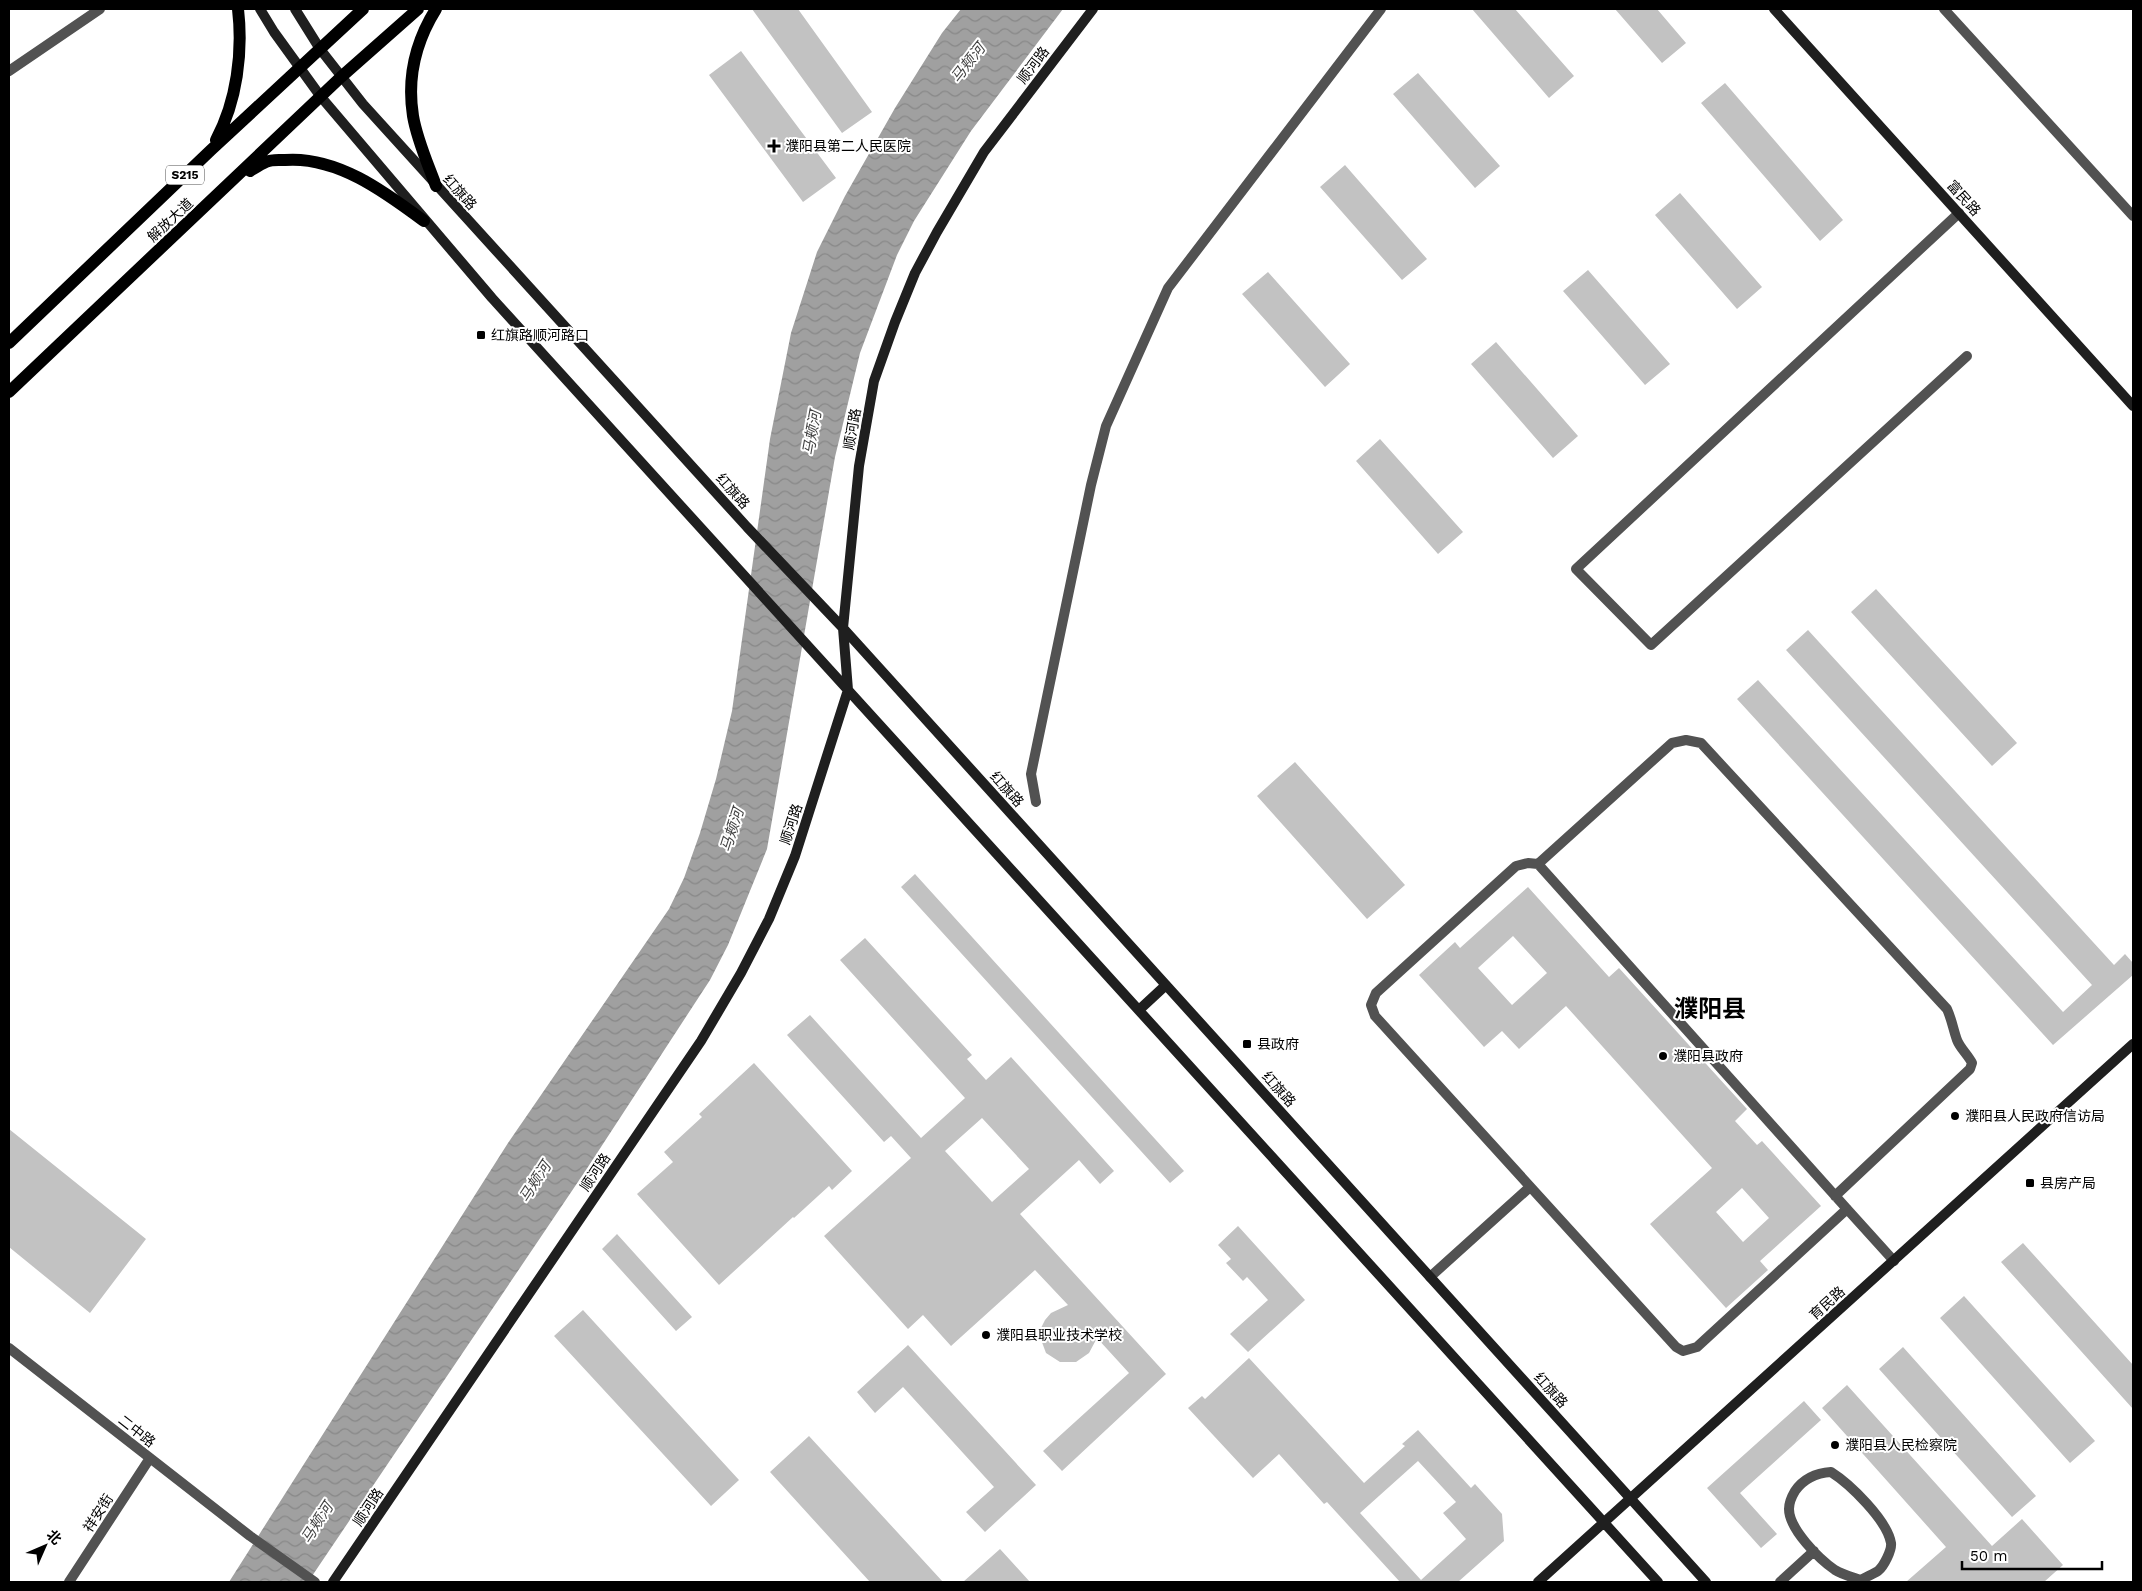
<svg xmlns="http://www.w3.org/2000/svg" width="2142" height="1591" font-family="'Work Sans','Noto Sans SC',sans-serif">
<defs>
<pattern id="water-waves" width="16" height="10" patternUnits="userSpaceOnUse" patternTransform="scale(1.25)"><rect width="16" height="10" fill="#a0a0a0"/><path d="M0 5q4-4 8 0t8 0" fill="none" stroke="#888"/></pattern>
</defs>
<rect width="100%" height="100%" fill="#fff"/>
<!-- water -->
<path fill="url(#water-waves)" d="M961,9H1063L971,131L914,221L897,255L860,353L835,457L767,849L728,945L710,980L586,1170L308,1582H229L508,1143L669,909L684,878L700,833L716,779L732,711L770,439L791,333L817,252L845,196L895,108L942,33Z"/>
<!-- building -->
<path fill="#c2c2c2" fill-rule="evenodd" d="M752,9H798L872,112L842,133Z
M1472,9H1515L1574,76L1549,98Z
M1615,9H1657L1686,43L1662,63Z
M741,51L836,178L803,202L709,75Z
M1418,73L1500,166L1475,188L1393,94Z
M1725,83L1843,220L1820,241L1701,103Z
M1345,165L1427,259L1402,280L1320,187Z
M1680,193L1762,287L1737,309L1655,215Z
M1588,270L1670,364L1645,385L1563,291Z
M1268,272L1350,364L1325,387L1242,294Z
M1496,342L1578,436L1553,458L1471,364Z
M1380,439L1463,532L1438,554L1356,461Z
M1876,589L2017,743L1992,766L1851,612Z
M1808,630L2114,965L2125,954L2133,963V975L2053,1045L1737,699L1758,680L2063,1012L2092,985L1786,650Z
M1295,762L1405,885L1367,919L1257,796Z
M915,874L1184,1171L1170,1183L901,887Z
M1528,887L1609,977L1619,968L1747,1109L1735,1121L1757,1145L1762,1141L1821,1206L1760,1261L1768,1270L1726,1308L1650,1224L1712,1168L1566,1006L1519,1049L1502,1031L1484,1047L1419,975L1455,942L1460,948ZM1513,936L1547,973L1512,1005L1478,968ZM1742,1188L1769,1218L1743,1242L1716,1212Z
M865,938L972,1055L967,1059L986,1080L1011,1057L1114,1171L1100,1184L1079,1160L1020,1214L1166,1374L1062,1471L1043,1451L1129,1373L1097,1338L1089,1353L1076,1362H1060L1046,1353L1040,1337L1041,1328L1045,1320L1051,1313L1068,1305L1035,1270L951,1346L923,1315L908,1329L824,1236L911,1158L891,1136L884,1142L787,1035L810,1015L921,1138L965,1098L840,960ZM982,1118L1029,1169L992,1202L945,1151Z
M754,1063L852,1171L832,1190L829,1186L794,1218L793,1217L719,1285L637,1194L673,1162L664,1152L702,1117L699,1114Z
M9,1129L146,1239L90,1313L9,1247Z
M1238,1226L1305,1300L1248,1352L1230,1334L1268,1300L1247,1277L1243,1281L1226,1263L1231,1259L1218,1245Z
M617,1234L692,1317L676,1331L602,1249Z
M2023,1243L2133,1365V1409L2001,1262Z
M1964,1296L2095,1441L2070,1463L1940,1318Z
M583,1310L739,1480L711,1506L554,1336Z
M908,1345L1036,1485L985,1532L966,1512L994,1487L903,1387L875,1413L857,1392Z
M1903,1347L2036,1496L2012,1517L1879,1369Z
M1249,1358L1364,1483L1405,1446L1402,1444L1418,1430L1471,1488L1475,1484L1502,1514L1504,1541L1458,1582H1400L1327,1502L1324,1504L1279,1454L1253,1478L1188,1408L1202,1396L1205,1399ZM1418,1461L1456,1502L1443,1513L1466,1539L1421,1580L1360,1513Z
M1847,1385L1992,1546L2022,1519L2063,1565L2044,1582H1906L1946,1547L1822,1408Z
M1804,1401L1821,1420L1740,1493L1777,1534L1761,1548L1707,1488Z
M809,1436L943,1582H870L770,1472Z
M1000,1549L1030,1582H963Z"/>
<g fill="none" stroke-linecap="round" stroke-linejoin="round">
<!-- lane -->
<path stroke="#525252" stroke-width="10" d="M1538,864L1672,743L1686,740L1701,743L1947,1009C1952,1020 1953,1029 1957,1040C1960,1048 1968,1055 1972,1063L1970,1069L1835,1196
M1847,1209L1697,1347L1683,1351L1676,1347L1375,1016L1371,1005L1376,993L1516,866L1528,863L1538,864L1847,1209L1894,1261
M1430,1277L1530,1187
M1831,1472C1850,1484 1887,1520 1891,1543C1892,1550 1884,1566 1878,1571C1873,1574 1866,1577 1861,1580C1852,1577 1843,1575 1835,1570C1819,1559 1789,1529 1789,1509C1789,1503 1792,1496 1795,1491C1804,1478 1816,1473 1831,1472Z
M1780,1582L1814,1551"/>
<!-- street -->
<path stroke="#525252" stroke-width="10" d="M1944,9L2133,216
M9,71L100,9
M1959,213L1576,569L1651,645L1967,356
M1036,802L1031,774L1091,485L1106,426L1168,288L1381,9
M9,1348L250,1536L315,1582
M69,1582L150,1458"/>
<!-- secondary -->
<path stroke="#1f1f1f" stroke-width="10" d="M260,9L274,32L321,97L492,298L1658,1582
M295,9L320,49L363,104L747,527L843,628L1706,1582
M1774,9L2133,406
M1139,1010L1166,985
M333,1582L701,1041L741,973L769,919L795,856L848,690L843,628L859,466L874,381L895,322L915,273L937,232L984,152L1093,9
M1538,1582L2133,1044"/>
<!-- primary -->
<path stroke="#000" stroke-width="12" d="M216,140C237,101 243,52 238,9
M250,171C255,168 261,164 266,162C272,159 279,160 285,160C337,156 385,192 424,221
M436,186C428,164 417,140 413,116C407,78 416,41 436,9
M9,343L211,150L363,9
M9,392L341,77L418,9"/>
</g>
<!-- markers -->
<g fill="#000" stroke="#fff" stroke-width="2">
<path d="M771.5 138.5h5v5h5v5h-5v5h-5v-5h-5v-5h5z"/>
<rect x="476" y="330" width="10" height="10" rx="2.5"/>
<rect x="1242" y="1039" width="10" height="10" rx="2.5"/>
<circle cx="1663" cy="1056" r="5"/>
<circle cx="1955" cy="1116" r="5"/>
<rect x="2025" y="1178" width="10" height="10" rx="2.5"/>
<circle cx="986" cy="1335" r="5"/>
<circle cx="1835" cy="1445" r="5"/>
</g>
<g text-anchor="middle" stroke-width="4" stroke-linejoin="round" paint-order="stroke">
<!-- shield labels -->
<rect fill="#fff" stroke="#4c4c4c" stroke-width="1" x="166" y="165.5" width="38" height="19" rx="4"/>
<g font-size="12" font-weight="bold" fill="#000">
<text x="185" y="179">S215</text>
</g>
<!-- street labels -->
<g font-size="14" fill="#000" stroke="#fff">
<text transform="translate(1033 65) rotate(-53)" y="5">顺河路</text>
<text transform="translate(460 192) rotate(48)" y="5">红旗路</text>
<text transform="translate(1964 198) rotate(48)" y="5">富民路</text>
<text transform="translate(170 220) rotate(-43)" y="5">解放大道</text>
<text transform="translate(852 429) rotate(-80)" y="5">顺河路</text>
<text transform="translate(733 491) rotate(48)" y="5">红旗路</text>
<text transform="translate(1007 789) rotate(48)" y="5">红旗路</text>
<text transform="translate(791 824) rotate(-72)" y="5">顺河路</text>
<text transform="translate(1279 1089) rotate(48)" y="5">红旗路</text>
<text transform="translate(595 1172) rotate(-56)" y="5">顺河路</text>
<text transform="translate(1827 1303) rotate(-42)" y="5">育民路</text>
<text transform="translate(1551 1390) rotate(48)" y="5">红旗路</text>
<text transform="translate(137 1431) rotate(38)" y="5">二中路</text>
<text transform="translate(368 1507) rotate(-56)" y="5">顺河路</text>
<text transform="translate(98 1513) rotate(-57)" y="5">祥安街</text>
</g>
<!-- poi labels -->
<g font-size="14" fill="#000" stroke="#fff" text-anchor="start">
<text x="785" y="151">濮阳县第二人民医院</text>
<text x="491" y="340">红旗路顺河路口</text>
<text x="1257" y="1049">县政府</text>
<text x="1673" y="1061">濮阳县政府</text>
<text x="1965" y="1121">濮阳县人民政府信访局</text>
<text x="2040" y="1188">县房产局</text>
<text x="996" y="1340">濮阳县职业技术学校</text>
<text x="1845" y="1450">濮阳县人民检察院</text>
</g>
<!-- water labels -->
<g font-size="15" font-style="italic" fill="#414141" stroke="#fff">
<text transform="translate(968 63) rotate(-52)" y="5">马颊河</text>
<text transform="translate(812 433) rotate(-80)" y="5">马颊河</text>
<text transform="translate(732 830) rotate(-72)" y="5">马颊河</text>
<text transform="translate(535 1182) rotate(-57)" y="5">马颊河</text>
<text transform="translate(317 1523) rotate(-57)" y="5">马颊河</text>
</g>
<!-- town labels -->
<g font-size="24" font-weight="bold" fill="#000" stroke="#fff">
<text x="1710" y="1017">濮阳县</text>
</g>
</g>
<!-- border -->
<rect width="2142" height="1591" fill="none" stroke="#000000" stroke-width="20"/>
<!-- north arrow -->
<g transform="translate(45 1546) rotate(45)" stroke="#ffffff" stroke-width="4" paint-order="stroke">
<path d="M0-4L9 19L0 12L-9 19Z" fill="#000000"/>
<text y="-8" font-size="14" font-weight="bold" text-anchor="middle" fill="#000000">北</text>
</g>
<!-- scale -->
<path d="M1962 1561v8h140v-8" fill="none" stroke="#000000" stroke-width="2.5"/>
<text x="1970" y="1561" font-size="15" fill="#000000" stroke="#ffffff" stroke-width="4" paint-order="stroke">50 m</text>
</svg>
